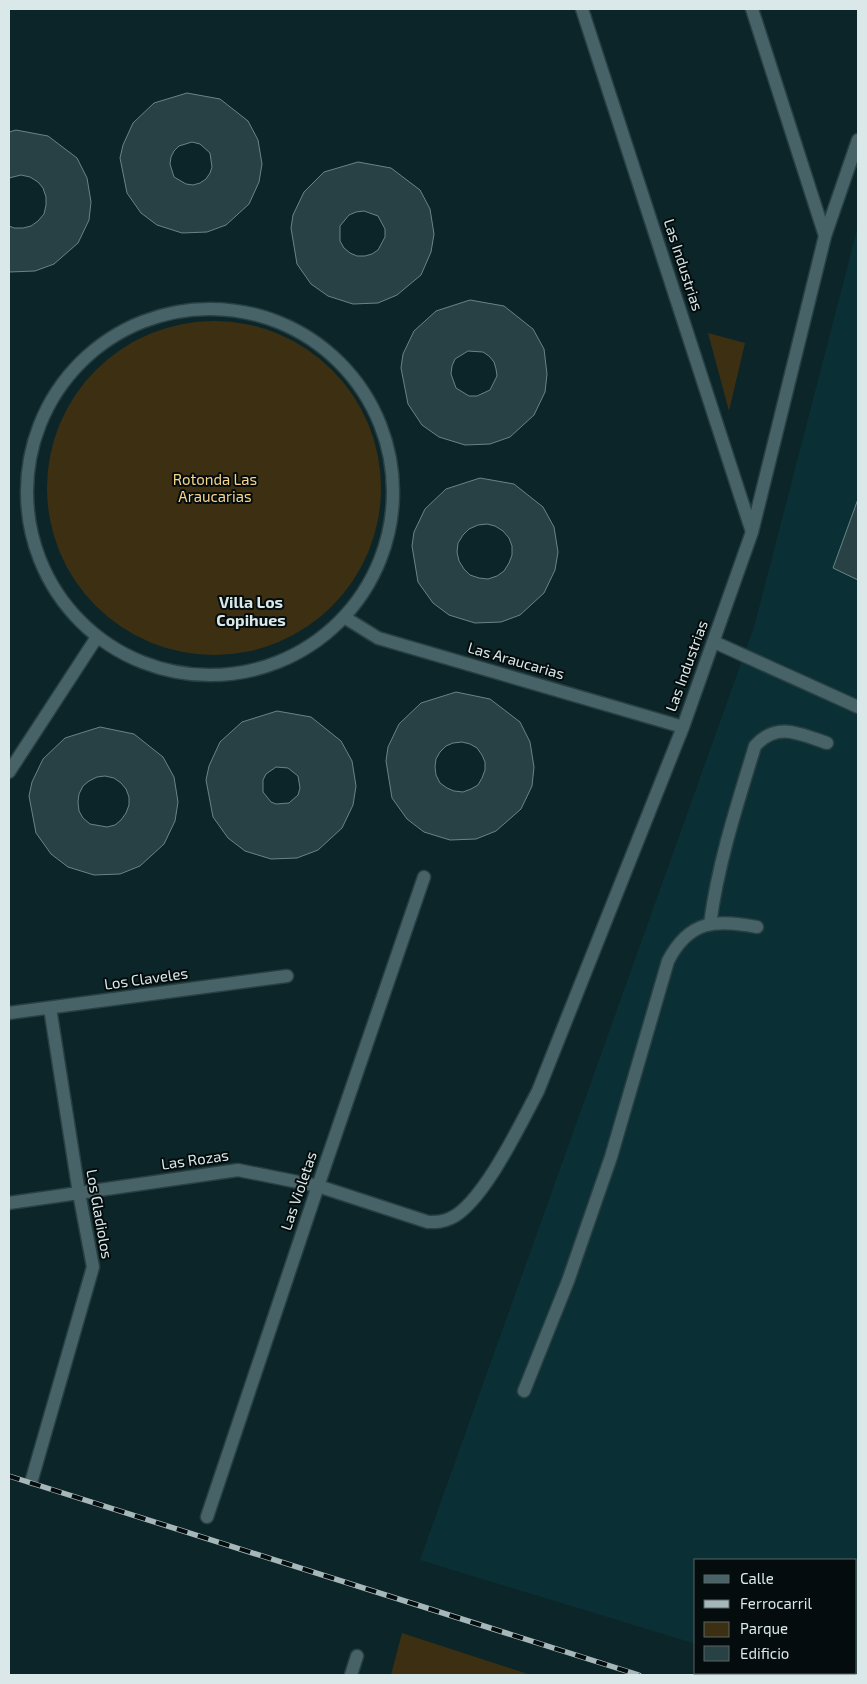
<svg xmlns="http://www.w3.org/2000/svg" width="867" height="1684" font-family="'Exo 2',sans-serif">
<rect width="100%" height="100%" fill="#0c2528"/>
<!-- built -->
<path fill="#0a3035" d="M858,226V1675H798L790,1673H856V1560H696V1644L420,1560L754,627Z"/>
<!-- green -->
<path fill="#3d3012" d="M47 488a167 167 0 1 1 334 0a167 167 0 1 1-334 0Z
M708,333L745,343L729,411Z
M402,1633L531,1675H391Z"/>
<!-- building -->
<path fill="#284144" stroke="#698488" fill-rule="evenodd" d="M187,93L220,99L248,121L258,140L262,164L259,182L249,204L226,225L207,232L182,233L157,225L141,213L127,193L120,158L123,145L133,123L154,103ZM192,142L200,144L210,153L212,167L210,173L206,179L200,183L193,185L186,184L174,177L170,164L171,157L174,151L179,146Z
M16,130L48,136L77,158L87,178L91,202L89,220L78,243L54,264L35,271L9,272V226L14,228H23L31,226L38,221L44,214L46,205V197L43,188L38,182L30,177L21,175L9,178V132Z
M358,162L391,168L420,190L430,209L434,234L431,252L421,275L397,295L378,303L353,304L328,296L311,284L297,264L291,228L293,215L304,192L324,172ZM364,211L378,216L385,229V237L378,250L372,254L365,256H357L350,253L344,248L340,241V226L349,215L356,212Z
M470,300L504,306L533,329L544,349L547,374L545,392L534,415L510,437L490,444L465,445L439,437L422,425L408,404L401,368L403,354L414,331L436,311ZM468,351L483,352L489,356L494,362L496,369L497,376L490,390L477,396H469L456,388L451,374L452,366L455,359Z
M480,478L514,484L543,507L554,527L558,552L555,570L544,593L520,615L501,622L475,623L449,615L433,603L418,582L412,546L414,532L425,509L446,489ZM487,524L495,526L503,531L509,538L512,546V555L509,563L504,571L497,576L488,579L479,578L470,575L464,569L459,561L457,552L458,543L463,535L469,529L478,525Z
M858,499V580L833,568Z
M456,692L490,699L520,722L530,742L534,767L532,786L521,809L496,831L476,839L450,840L424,832L407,819L392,798L386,761L388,747L399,724L421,703ZM462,742L470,744L477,748L482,755L485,762V770L482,778L478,785L471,789L463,792L454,791L447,788L440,783L436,775L435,767L436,759L440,752L446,746L453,743Z
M277,711L311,717L341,741L352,761L356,786L353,805L342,828L318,850L297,858L271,859L245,851L228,838L213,817L206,780L209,766L220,742L242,722ZM276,767L288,768L298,776L300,788L298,795L289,803L276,804L271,802L263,792V780L266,774Z
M100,727L134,734L163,757L174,777L178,802L175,821L164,844L140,866L120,874L94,875L68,867L51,854L36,833L29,796L32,782L43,759L65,738ZM105,776L114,778L121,783L126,789L129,797V805L126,813L121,820L115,825L107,827L90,824L83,818L79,811L78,802L79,794L83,786L89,781L97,777Z"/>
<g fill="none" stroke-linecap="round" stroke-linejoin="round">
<!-- lane casing -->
<g stroke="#294043" stroke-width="15">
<path id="lane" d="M714,642L858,707
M710,924C718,863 737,805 755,746C777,721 800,734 827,743
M524,1391L568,1281L611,1157L668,961C689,920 716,919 757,927"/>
</g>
<!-- street casing -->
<g stroke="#294043" stroke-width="15">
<path id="street" d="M582,9L752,532
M752,9L825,236
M27 492a183 183 0 1 1 366 0a183 183 0 1 1-366 0Z
M344,617L378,638L683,727
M9,772L97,637
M9,1013L287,976
M9,1203L238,1170L318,1186L428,1222C437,1222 443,1222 451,1218C483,1203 521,1123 538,1091L683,727L752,532L825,236L858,140
M32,1479L93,1267L79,1193L50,1008
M207,1517L318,1186L424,877
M351,1675L357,1656"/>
</g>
<!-- lane -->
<use href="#lane" stroke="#486367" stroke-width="12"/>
<!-- street -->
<use href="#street" stroke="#486367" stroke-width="12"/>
<!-- rail casing -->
<g stroke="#a6b7b9" stroke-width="5.5">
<path id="rail" d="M9,1476L639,1675"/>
</g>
<!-- rail -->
<use href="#rail" stroke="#040c0d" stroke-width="4" stroke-dasharray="11" stroke-linecap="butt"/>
</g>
<g text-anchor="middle" stroke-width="4" stroke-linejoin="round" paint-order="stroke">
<!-- street labels -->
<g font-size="15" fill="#dae8ea" stroke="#040c0d">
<text transform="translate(683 265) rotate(72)" y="5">Las Industrias</text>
<text transform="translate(516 661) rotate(16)" y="5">Las Araucarias</text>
<text transform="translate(687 666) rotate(-70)" y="5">Las Industrias</text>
<text transform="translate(146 979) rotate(-8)" y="5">Los Claveles</text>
<text transform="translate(195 1160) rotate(-8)" y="5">Las Rozas</text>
<text transform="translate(299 1191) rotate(-71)" y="5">Las Violetas</text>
<text transform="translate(99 1214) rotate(80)" y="5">Los Gladiolos</text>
</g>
<!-- park labels -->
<g font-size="15" fill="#f9d58a" stroke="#040c0d">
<text x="215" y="485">Rotonda Las<tspan x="215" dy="17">Araucarias</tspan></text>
</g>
<!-- neighbourhood labels -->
<g font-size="16" font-weight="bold" fill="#dae8ea" stroke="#040c0d">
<text x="251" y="608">Villa Los<tspan x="251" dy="18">Copihues</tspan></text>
</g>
</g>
<!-- border -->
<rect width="867" height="1684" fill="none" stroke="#dae8ea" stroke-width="20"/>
<!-- legend -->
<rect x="694" y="1559" width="162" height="115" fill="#040c0d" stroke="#5a6465"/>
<rect x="704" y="1575" width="25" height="8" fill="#486367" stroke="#5a6465"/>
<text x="740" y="1584" font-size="15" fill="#dae8ea">Calle</text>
<rect x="704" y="1600" width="25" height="8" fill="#a6b7b9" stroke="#5a6465"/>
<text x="740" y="1609" font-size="15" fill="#dae8ea">Ferrocarril</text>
<rect x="704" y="1622" width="25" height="15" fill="#3d3012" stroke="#5a6465"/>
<text x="740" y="1634" font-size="15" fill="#dae8ea">Parque</text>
<rect x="704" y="1646" width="25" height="15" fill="#284144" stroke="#5a6465"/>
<text x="740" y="1659" font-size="15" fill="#dae8ea">Edificio</text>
</svg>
